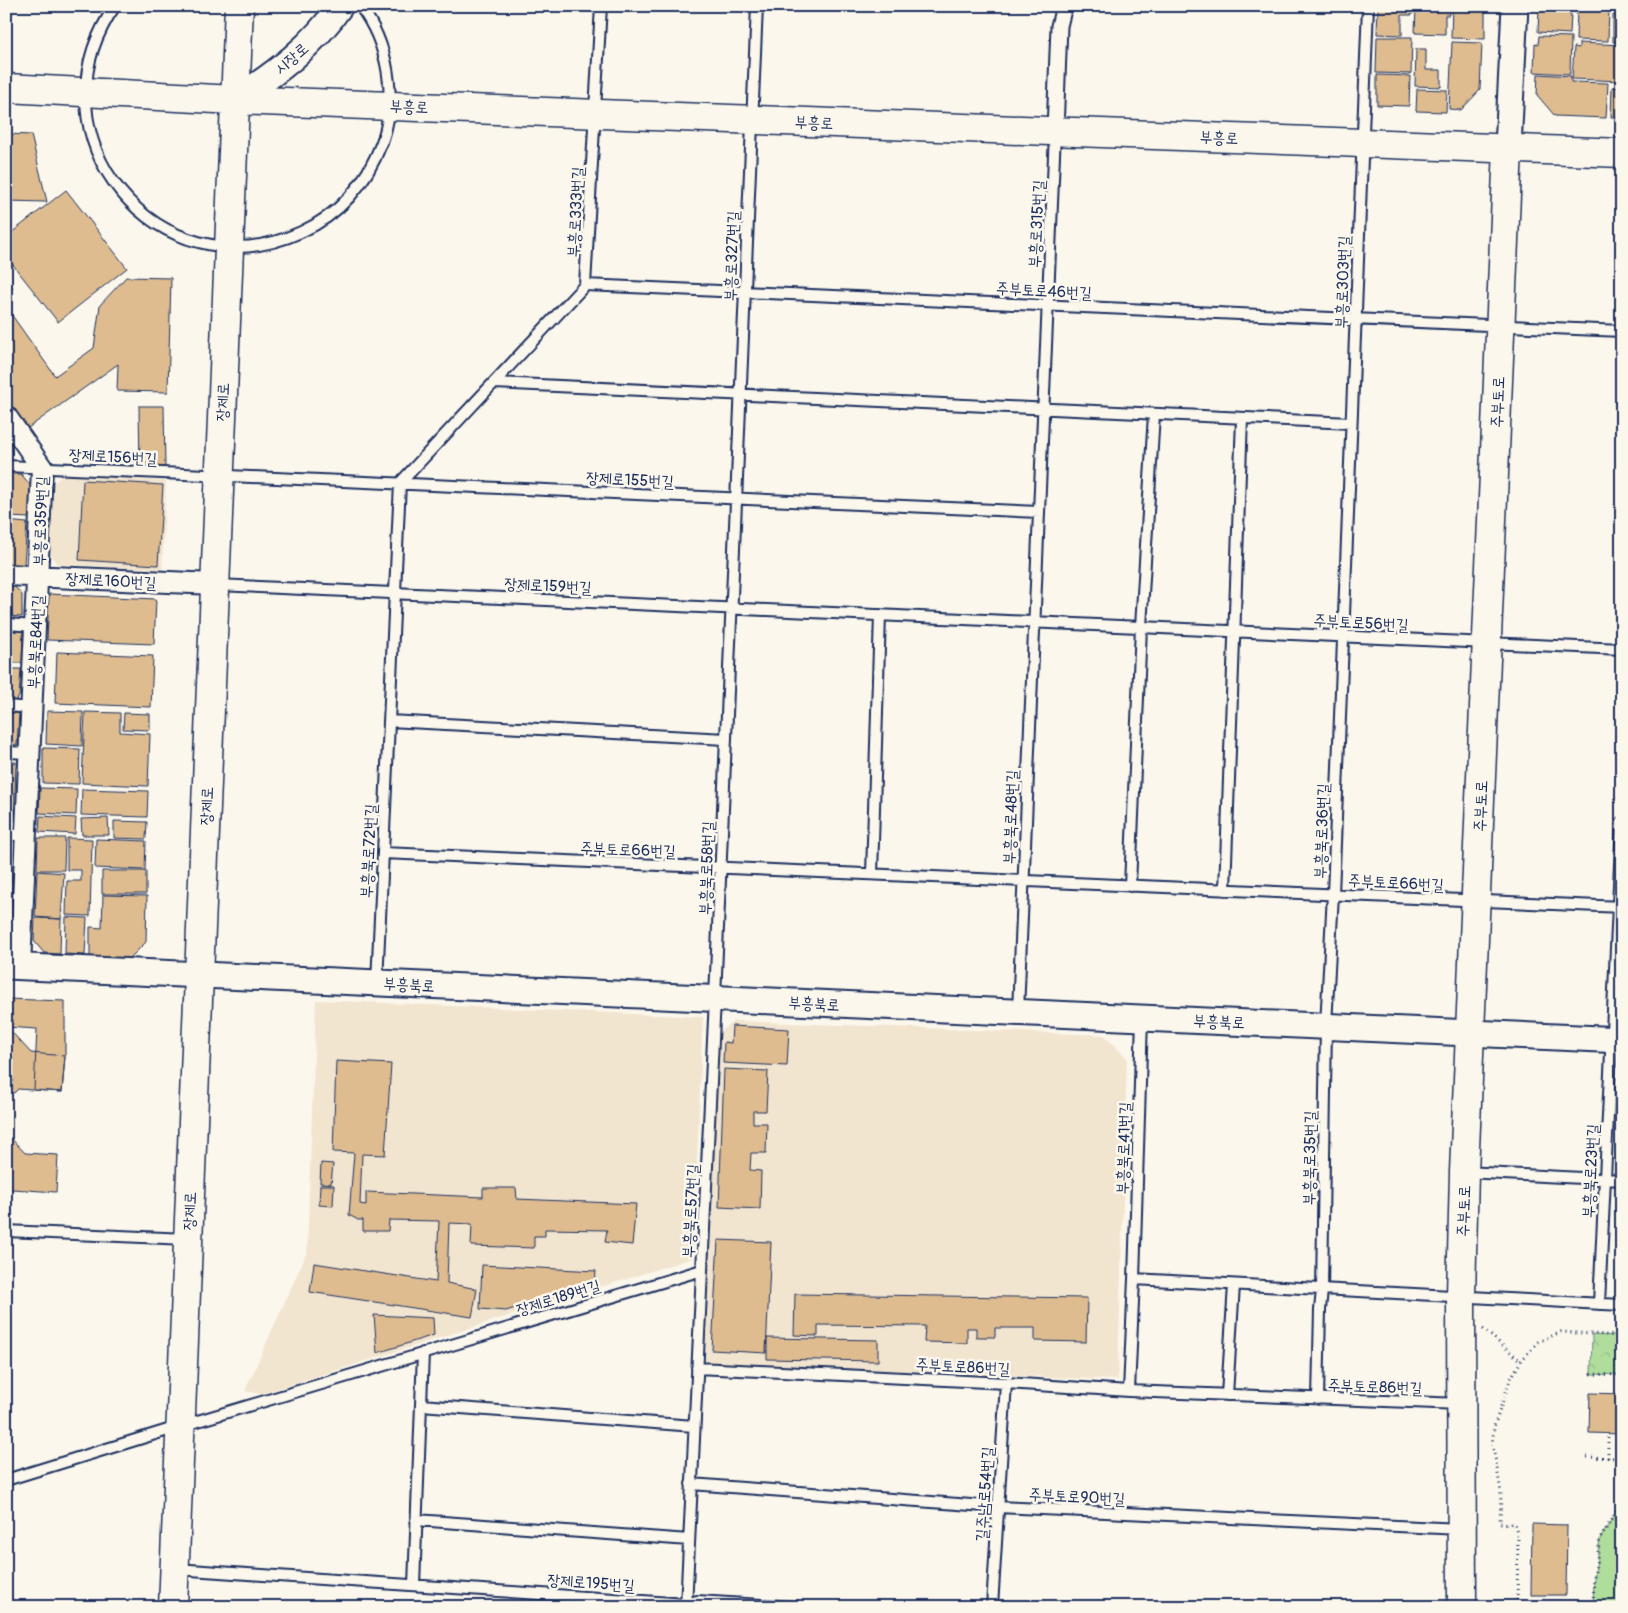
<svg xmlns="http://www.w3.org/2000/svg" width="1628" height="1613" font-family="Pangolin,'Poor Story',sans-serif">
<defs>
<pattern id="forest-crowns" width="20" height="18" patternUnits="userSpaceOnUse" patternTransform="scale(1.25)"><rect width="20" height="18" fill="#afdd9c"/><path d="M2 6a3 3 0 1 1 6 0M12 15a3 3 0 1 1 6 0" fill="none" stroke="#96be89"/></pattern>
</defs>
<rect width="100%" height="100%" fill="#fbf7ec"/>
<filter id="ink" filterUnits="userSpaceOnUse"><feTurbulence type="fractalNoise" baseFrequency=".02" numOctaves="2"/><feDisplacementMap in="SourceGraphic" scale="10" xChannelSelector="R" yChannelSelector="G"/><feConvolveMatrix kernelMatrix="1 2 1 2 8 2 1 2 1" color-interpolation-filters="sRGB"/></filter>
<g filter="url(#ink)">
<!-- built -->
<path fill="#f2e5d0" d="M62,475L166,481L162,570L57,564L50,553L52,485Z
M316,1000L703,1017L693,1258L261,1394L245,1391L307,1252Z
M734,1021L1104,1035L1127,1058L1118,1380L705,1363L719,1033Z"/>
<!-- grass -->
<path fill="#afdd9c" stroke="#65867d" d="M1622,1502V1607H1593L1594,1578L1600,1539Z"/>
<!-- forest -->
<path fill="url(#forest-crowns)" stroke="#65867d" d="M1592,1335L1622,1336V1375L1591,1374Z"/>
<!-- building -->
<path fill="#debc90" stroke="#1b2f5e" d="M1378,6H1412V15H1402V35L1377,34Z
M1416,6H1449V15H1445V34L1415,33Z
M1452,6H1483L1485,8V39L1451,38Z
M1543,6H1569L1568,14H1571L1570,34L1538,32L1539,10Z
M1577,8L1609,9L1608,41L1576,40Z
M1613,15H1622V42H1613Z
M1539,36L1571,37L1570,74L1534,72L1535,44L1538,45Z
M1377,37H1412L1411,74L1376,73Z
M1452,42L1482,43L1480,90L1461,110L1449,109Z
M1579,43L1622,45V81L1572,79L1574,47L1579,48Z
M1416,49H1426V70H1441V87L1415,86Z
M1538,74L1571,76V82L1608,83L1606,118L1555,116L1537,95Z
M1377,75L1410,76L1409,106L1377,105Z
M1612,87L1622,88V117H1611Z
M1417,89L1447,90L1446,112L1416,111Z
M6,134L31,135L47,202L6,201Z
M66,190L127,268L58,322L6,256V237Z
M126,277L171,278L168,392L117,391L118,364L28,428L6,398V307L55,376L94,348L100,305Z
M6,279L13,288L6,293Z
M139,406H164L165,468L140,469Z
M6,430L14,440L6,450Z
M6,474H21L31,486L30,518L6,517Z
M83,480L163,485L158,565L79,560Z
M6,521L27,523L24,564L18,569L6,568Z
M6,587H15L22,595V617L6,616Z
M49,594L156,599L154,644L47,640Z
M6,630L23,631L22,663H6Z
M57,652L153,656L151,707L55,703Z
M6,669H21L19,697L14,702H6Z
M47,711L83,712L82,746L46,744Z
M85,712L120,713V732L150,734L148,786L82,783Z
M6,713H19L17,745L6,744Z
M124,713L150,714V730L123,729Z
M43,748L80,749L79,784L43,783Z
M6,762H16L15,794H6Z
M40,788L77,789L76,815L39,813Z
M82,789L148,791L147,817L81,815Z
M6,795H15L14,821L6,827Z
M40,816L76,818L75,834L39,832Z
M108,818L109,835H82L81,819Z
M114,821L147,822L146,839L114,838Z
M38,838H65L64,870H37Z
M67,838L92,839L90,916L66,915L67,881H81V870H67Z
M96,839L146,841L145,870L95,868Z
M6,859L12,866L11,894H6Z
M37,871L64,873L61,919L35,917Z
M102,871H146V894H102Z
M103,895L147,896L146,942L130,958L90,957V927L102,928Z
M6,898H10L7,960H6Z
M66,917L87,918L85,955L65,954Z
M35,918L61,919L60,954L44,953L34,941Z
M6,999L65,1001V1056L62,1092L34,1090L37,1029L6,1027Z
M6,1026L31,1053L65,1056L62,1092L18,1089L14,1093L8,1087L14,1081L6,1072L12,1066L6,1060Z
M732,1026L789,1029L787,1066L723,1063L724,1042L731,1043Z
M336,1061L391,1064L385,1155L362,1154L360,1204L366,1205V1192L483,1197V1188H516L517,1199L636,1204L632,1245L605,1242L607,1230L545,1229V1236H534V1248L471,1246L472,1224L449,1223L447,1283L477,1289L472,1317L310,1292L314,1263L436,1282L439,1221L389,1220L388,1231H363V1220H358L349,1215L354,1153L333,1152Z
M724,1069L768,1071L766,1111H753V1123H767L766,1153H751L750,1170L761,1171L760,1209L719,1207Z
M6,1133L25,1153L58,1155L56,1192L12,1189L8,1193L6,1191V1182L8,1180L6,1179Z
M321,1163L333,1164L331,1184L320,1183Z
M320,1185H334L333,1206L319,1205Z
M718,1240L771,1242L766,1353L712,1350Z
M482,1265L596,1271L595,1283L506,1311L480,1309Z
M795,1294L1087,1298L1086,1342L1035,1341V1328H995V1337H976V1328H967V1343L924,1342L925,1326L818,1325V1336L794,1335Z
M374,1315L433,1318L434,1335L377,1353Z
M767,1338L878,1340V1361L767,1359Z
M1590,1393L1622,1394V1434L1589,1433Z
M1532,1524L1567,1525L1566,1595H1531Z"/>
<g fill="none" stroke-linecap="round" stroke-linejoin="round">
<!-- service casing -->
<g stroke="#1b2f5e" stroke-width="14">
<path id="service" d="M115,6C25,135 159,297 301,232C341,214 367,182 382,142C398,98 388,43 360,6
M585,285L1622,331
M494,383L1351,423
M6,466L1039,512
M217,585L1622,649
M6,624L35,626
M6,706L32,708
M389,721L726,739
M6,752L30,753
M6,834L26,836
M383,853L1622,907
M872,874L880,615
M1130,886L1141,627L1154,414
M1225,890L1242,418
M377,983L400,483L585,285L601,6
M1018,1012L1055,132
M1465,1172L1622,1180
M6,1231L187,1239
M1134,1279L1622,1305
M1599,1304L1622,822
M697,1368L1006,1383L1129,1391L1461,1404
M1129,1391L1134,1279L1142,1018
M1227,1395L1234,1285
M1318,1399L1320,1310L1322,1290L1326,1026L1333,894L1368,6
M421,1405L694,1426
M6,1480L181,1426L702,1270
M691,1484L998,1507L1461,1529
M416,1520L689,1540
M176,1569L686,1604L697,1601L796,1607
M414,1585L423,1353
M686,1607L715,998L757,6
M992,1607L1006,1383"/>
</g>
<!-- pedestrian casing -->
<g stroke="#1b2f5e" stroke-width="19">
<path id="pedestrian" d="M1055,131L1059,26L1064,6"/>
</g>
<!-- minor casing -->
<g stroke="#1b2f5e" stroke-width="24">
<path id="minor" d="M6,416L42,468L20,967
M6,575L215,584"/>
</g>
<!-- tertiary casing -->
<g stroke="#1b2f5e" stroke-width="29">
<path id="tertiary" d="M235,100C275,74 313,46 340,6
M1508,148L1515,6
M6,966L1622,1040"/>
</g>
<!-- secondary casing -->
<g stroke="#1b2f5e" stroke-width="31">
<path id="secondary" d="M6,88L235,100L1622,153
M173,1607L239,6
M1462,1607L1461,1296L1464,1172L1508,148"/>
</g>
<!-- path -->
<path stroke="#1b2f5e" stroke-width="3" stroke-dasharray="1 4" stroke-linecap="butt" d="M1483,1329L1521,1361
M1591,1374L1622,1375
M1587,1457L1617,1458V1473H1622
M1608,1458V1434
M1483,1604L1593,1606
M1517,1605L1518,1537L1515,1524L1500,1523L1501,1492L1496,1462L1492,1445L1494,1427L1510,1380L1521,1361L1538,1342L1561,1332L1622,1336
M1593,1607L1594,1578L1600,1539L1622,1502"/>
<!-- service -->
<use href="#service" stroke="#fbf7ec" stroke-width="10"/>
<!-- pedestrian -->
<use href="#pedestrian" stroke="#fbf7ec" stroke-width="15"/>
<!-- minor -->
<use href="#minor" stroke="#fbf7ec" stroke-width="20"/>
<!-- tertiary -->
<use href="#tertiary" stroke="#fbf7ec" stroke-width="25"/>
<!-- secondary -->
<use href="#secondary" stroke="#fbf7ec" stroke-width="28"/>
</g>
</g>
<g text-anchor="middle" stroke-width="5" stroke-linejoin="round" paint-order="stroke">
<!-- street labels -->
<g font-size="16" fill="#1b2f5e" stroke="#fbf7ec">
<text transform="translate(291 58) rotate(-41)" y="6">시장로</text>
<text transform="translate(409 106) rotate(2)" y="6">부흥로</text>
<text transform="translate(814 122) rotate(2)" y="6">부흥로</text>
<text transform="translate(1219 137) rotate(2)" y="6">부흥로</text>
<text transform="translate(575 212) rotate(-87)" y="6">부흥로333번길</text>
<text transform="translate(1036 224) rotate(-87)" y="6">부흥로315번길</text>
<text transform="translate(731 256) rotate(-88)" y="6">부흥로327번길</text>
<text transform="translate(1342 282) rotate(-88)" y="6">부흥로303번길</text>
<text transform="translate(1044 290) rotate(3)" y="6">주부토로46번길</text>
<text transform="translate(222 402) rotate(-88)" y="6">장제로</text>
<text transform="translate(1497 402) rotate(-88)" y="6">주부토로</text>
<text transform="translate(113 456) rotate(3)" y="6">장제로156번길</text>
<text transform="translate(630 479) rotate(3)" y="6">장제로155번길</text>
<text transform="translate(40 521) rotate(-88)" y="6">부흥로359번길</text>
<text transform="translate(111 580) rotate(3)" y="6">장제로160번길</text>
<text transform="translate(548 585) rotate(3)" y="6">장제로159번길</text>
<text transform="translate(1361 622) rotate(3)" y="6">주부토로56번길</text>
<text transform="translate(35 642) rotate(-87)" y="6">부흥북로84번길</text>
<text transform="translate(206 806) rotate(-88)" y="6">장제로</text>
<text transform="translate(1480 806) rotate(-88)" y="6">주부토로</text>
<text transform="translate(1010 817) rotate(-88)" y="6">부흥북로48번길</text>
<text transform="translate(1321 831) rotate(-88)" y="6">부흥북로36번길</text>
<text transform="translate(628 849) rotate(2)" y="6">주부토로66번길</text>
<text transform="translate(368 851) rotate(-87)" y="6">부흥북로72번길</text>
<text transform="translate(706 868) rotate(-88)" y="6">부흥북로58번길</text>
<text transform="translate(1396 882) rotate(3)" y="6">주부토로66번길</text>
<text transform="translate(409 984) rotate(3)" y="6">부흥북로</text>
<text transform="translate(814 1003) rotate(3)" y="6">부흥북로</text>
<text transform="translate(1219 1021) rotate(2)" y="6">부흥북로</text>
<text transform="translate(1123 1148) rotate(-88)" y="6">부흥북로41번길</text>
<text transform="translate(1309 1158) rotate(-89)" y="6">부흥북로35번길</text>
<text transform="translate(1590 1171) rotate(-87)" y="6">부흥북로23번길</text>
<text transform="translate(189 1211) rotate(-88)" y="6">장제로</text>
<text transform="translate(690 1211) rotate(-87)" y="6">부흥북로57번길</text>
<text transform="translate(1463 1211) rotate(-88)" y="6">주부토로</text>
<text transform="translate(558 1297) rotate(-17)" y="6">장제로189번길</text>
<text transform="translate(963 1366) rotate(3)" y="6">주부토로86번길</text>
<text transform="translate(1375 1386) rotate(2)" y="6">주부토로86번길</text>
<text transform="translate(984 1494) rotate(-86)" y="6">길주남로54번길</text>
<text transform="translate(1077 1496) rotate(3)" y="6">주부토로90번길</text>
<text transform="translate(591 1582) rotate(4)" y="6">장제로195번길</text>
</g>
</g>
<!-- margin -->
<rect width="1628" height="1613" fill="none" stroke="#fbf7ec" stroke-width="25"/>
<rect x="12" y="12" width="1603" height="1588" fill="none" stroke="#1b2f5e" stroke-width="2" filter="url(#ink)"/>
</svg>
